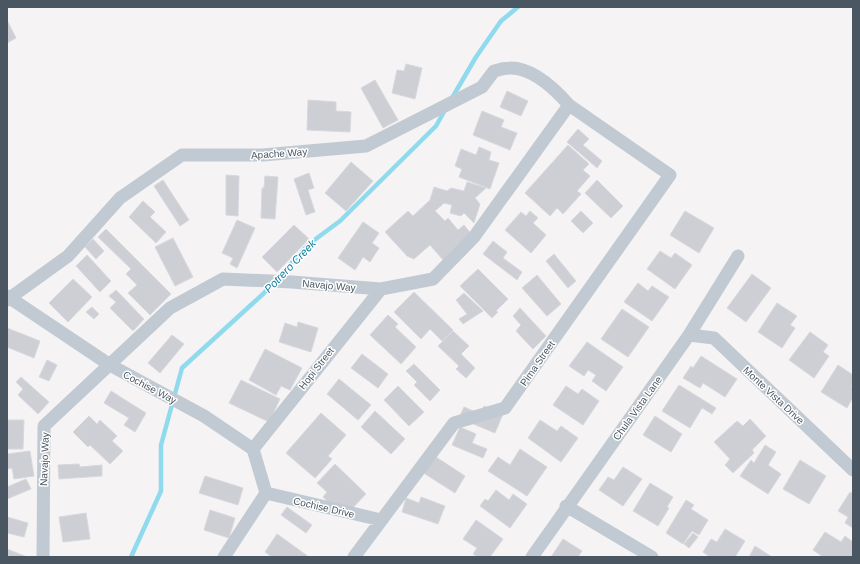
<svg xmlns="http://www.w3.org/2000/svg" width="860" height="564" font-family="Arial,sans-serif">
<rect width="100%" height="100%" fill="#f5f3f3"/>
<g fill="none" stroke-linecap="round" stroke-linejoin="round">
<!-- stream -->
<path stroke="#90daee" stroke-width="4.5" d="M452,98L476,57L501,21L518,7
M131,557L161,491V445L182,368L263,294L309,244L340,221L436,126L445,110"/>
</g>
<!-- building -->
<path fill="#cdcfd5" stroke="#d7d9de" d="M7,20L16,38L7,43Z
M406,64L422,68L415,99L392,93L397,70L404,71Z
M375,80L398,120L383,128L361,88Z
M507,91L528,101L521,116L500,107Z
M308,100L336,102V111L351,112L350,132L307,130Z
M482,111L504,120L501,127L517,133L510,150L473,135Z
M578,129L589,139L583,145L602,161L597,168L567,142Z
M568,145L589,164L583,170L590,176L577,191L581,194L563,214L557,208L550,216L525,193Z
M479,147L491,152L489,160L499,163L490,189L459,177L462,169L455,166L461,149L476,155Z
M351,162L373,181L346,211L325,193Z
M309,173L314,188L308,190L315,212L306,215L294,179Z
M226,175L239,176L238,216L226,215Z
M265,176L278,177L275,219L261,218L262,188H264Z
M163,180L189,220L180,226L154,186Z
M597,180L623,206L611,218L585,193Z
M467,182L486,188L475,198L480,204L474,223L464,213L461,216L450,213L452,205L444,203L435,211L445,221L448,218L458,230L464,225L472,235L444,261L430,245L414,259L407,256L385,232L408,211L413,216L430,200L434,187L447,191L451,188L464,191Z
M143,201L155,212L150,217L166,232L156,243L129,217Z
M530,211L538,218L533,223L546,235L531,253L505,230L521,212L526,216Z
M581,211L593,223L583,233L571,221Z
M685,211L714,228L699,253L670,235Z
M237,220L255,228L237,268L230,264L233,258L222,253Z
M363,222L379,233L372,243L379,248L370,262L363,257L355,270L338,258Z
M294,225L309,239L277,272L262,257Z
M106,229L171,294L150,315L128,293L137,285L126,274L131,269L98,237Z
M173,238L193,277L175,286L155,247Z
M93,239L104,251L96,259L85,247Z
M493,241L507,252L503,258L522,272L517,280L483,254Z
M660,251L671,258L675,253L692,265L675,289L647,269Z
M554,254L576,281L568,288L546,261Z
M87,255L111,281L100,292L76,266Z
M478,269L508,299L496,311L498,312L492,318L460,286Z
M752,274L771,288L746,322L727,308Z
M537,275L561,304L547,316L522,288Z
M73,279L92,297L68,322L49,303Z
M638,283L648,291L652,286L669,297L652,321L624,302Z
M116,290L144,319L133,331L110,308L116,302L109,296Z
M414,292L453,330L442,341L430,329L421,339L394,312Z
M464,293L483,311L463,324L459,319L467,314L456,300Z
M777,303L797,316L790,325L795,328L782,348L758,332Z
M92,307L99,314L94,319L86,312Z
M520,308L546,336L533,349L516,331L521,325L513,316Z
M622,309L649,327L628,357L601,339Z
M388,315L398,324L395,327L416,347L401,364L370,335Z
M298,322L318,328L311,352L279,342L285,323L297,327Z
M7,328L40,341L34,358L7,347Z
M453,331L469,346L461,354L475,368L466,378L456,369L459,366L438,346Z
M810,332L828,345L823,352L829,356L814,378L789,360Z
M172,335L184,344L160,373L148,363Z
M587,342L623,367L606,391L592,381L596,375L588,370L584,376L569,366Z
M265,349L302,368L290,390L281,386L276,395L249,380Z
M362,354L388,374L378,388L351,368Z
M701,356L737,379L725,397L703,383L700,388L683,378L691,366L693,368Z
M47,360L57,365L49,381L39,377Z
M414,364L440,390L430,401L414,385L417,382L406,371Z
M838,365L853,375V384L851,387L853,388V397L847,408L821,392Z
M21,377L49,402L38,414L18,395L23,389L16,382Z
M339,379L371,405L358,420L327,394Z
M241,380L280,399L269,422L229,403Z
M679,385L716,408L712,414L702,408L690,428L662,411Z
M398,386L424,412L409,426L384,400Z
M566,386L578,394L582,389L599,401L583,425L553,405Z
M111,391L146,413L135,432L124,425L129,418L104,403Z
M484,406L503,414L495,433L459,418L464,407L480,414Z
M375,411L405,439L391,454L361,427Z
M321,413L346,435L328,456L332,459L315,478L286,453Z
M89,416L97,424L100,420L117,436L112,441L123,451L110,464L90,445L88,447L73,432Z
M655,416L682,434L671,452L643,435Z
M750,419L766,436L752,450L754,453L733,473L725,465L730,459L714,442L737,421L743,426Z
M7,420H24L23,449H7Z
M540,420L557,431L561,426L578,438L561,462L528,438Z
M460,427L476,434L472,443L487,449L483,458L452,445Z
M765,445L776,452L768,465L781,474L768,494L740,476L751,460L754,463Z
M520,449L547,467L527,496L488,471L498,457L510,465Z
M30,451L34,476L14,479L12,468L7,469V454Z
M433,455L465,476L455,493L422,472Z
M800,460L826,476L809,504L783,489Z
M79,464L80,467L102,465V476L59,479L58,465Z
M335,464L366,494L344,517L323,497L327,492L317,483Z
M623,467L642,479L623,506L599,490L608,477L614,480Z
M205,476L243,488L238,505L199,493Z
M26,479L31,489L7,499V487Z
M650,483L673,497L667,507L669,508L658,526L633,511Z
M496,490L509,500L513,494L527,504L510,528L480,506L485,499L488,501Z
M850,492L853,494V528L845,523L848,517L838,511Z
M421,497L445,506L438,524L402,512L406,498L419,503Z
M686,500L694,505L691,509L708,520L699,535L692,531L683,544L666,533Z
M287,507L312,525L306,533L281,515Z
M210,510L235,518L229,538L204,530Z
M86,513L90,539L63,542L59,517Z
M7,517L28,523L24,537L7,533Z
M476,520L503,539L490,557H478L473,554L477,548L463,539Z
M725,529L745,541L735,557H710L703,552L711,539L717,542Z
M825,532L841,542L845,536L853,542V557H823L813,550Z
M693,533L698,537L689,548L684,544Z
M277,534L309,557H272L265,552Z
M563,539L582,551L578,557H551Z
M755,546L772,557H749Z
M7,549L27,557H7Z"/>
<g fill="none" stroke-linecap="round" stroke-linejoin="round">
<!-- street -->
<path stroke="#c1cad2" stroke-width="13" d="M7,296L110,365L204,416L253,449L266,493
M7,300L68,256L120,198L182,155H263L366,146L482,87L494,71C499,70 504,68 509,68C532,67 555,89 569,105L670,175L505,408L454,423L354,557
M689,335L714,338L853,470
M253,449L381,289
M266,493L381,520
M566,506L652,557
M43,557L44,426L170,308L223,279L292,282L381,289L433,279L474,237L569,105
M224,557L266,493
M532,557L689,335L738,256"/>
</g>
<g text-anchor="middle" stroke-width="3" stroke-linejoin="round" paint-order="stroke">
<!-- street labels -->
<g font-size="10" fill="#4a5661" stroke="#fff">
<text transform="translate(279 153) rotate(-4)" y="4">Apache Way</text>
<text transform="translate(329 285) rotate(5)" y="4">Navajo Way</text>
<text transform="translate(537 363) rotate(-55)" y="4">Pima Street</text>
<text transform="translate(316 368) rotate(-52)" y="4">Hopi Street</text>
<text transform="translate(150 387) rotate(28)" y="4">Cochise Way</text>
<text transform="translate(774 395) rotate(43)" y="4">Monte Vista Drive</text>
<text transform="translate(637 408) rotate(-54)" y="4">Chula Vista Lane</text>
<text transform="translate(44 459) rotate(-88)" y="4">Navajo Way</text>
<text transform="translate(324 507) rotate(13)" y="4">Cochise Drive</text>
</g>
<!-- water labels -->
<g font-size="11" font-style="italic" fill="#0c7c9b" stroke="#fff">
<text transform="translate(290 266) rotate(-46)" y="4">Potrero Creek</text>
</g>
</g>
<!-- border -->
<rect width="860" height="564" fill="none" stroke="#4a5661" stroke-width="16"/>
</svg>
